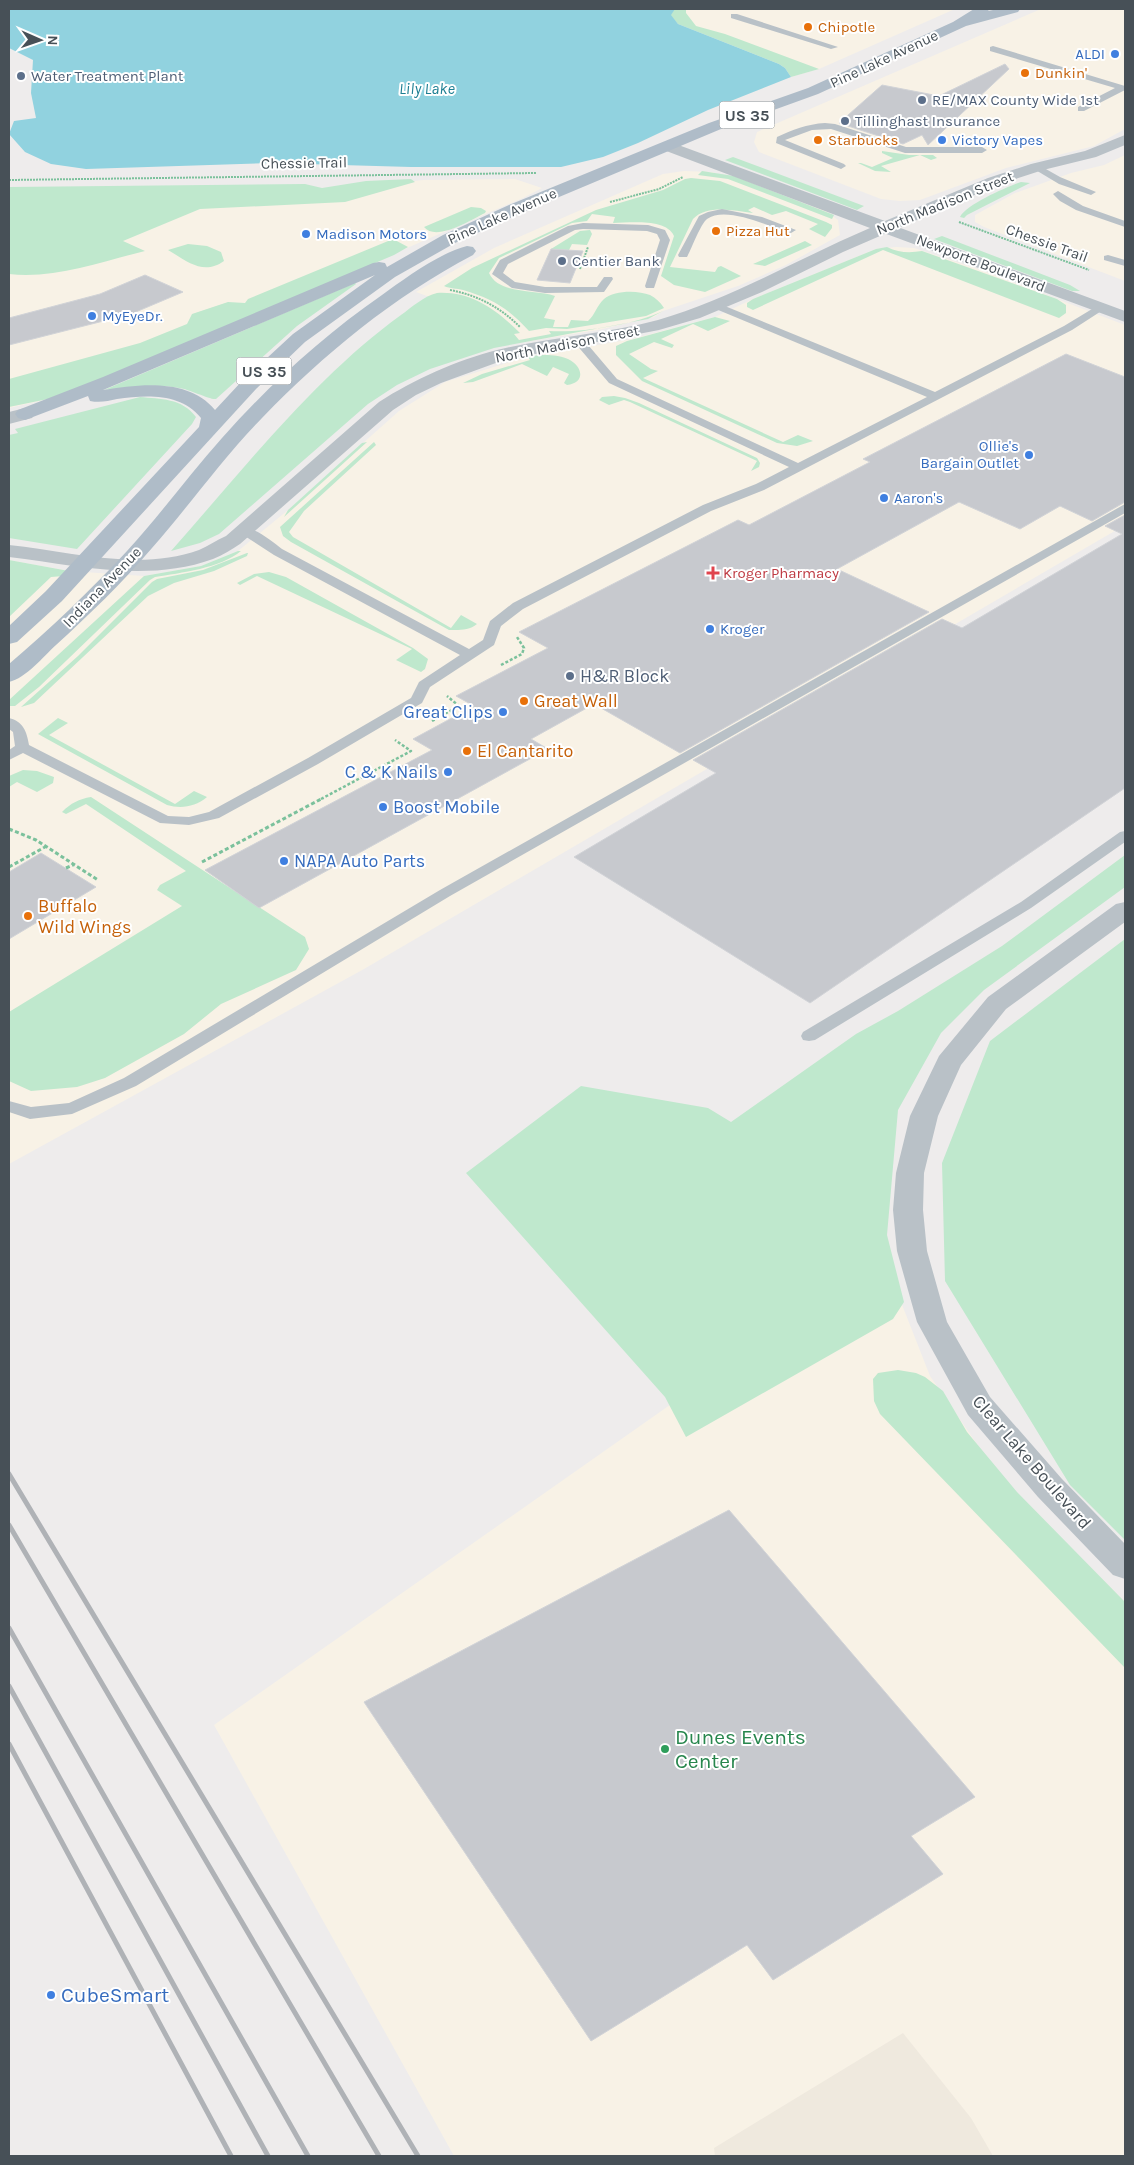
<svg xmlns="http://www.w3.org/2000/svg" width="1134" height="2165" font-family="Karla,sans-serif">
<rect width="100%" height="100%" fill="#eeecec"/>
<!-- commercial -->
<path fill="#f8f2e6" d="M675,9H955L819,69L791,77L785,68L694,29Z
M1041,9H1125V129L1094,146L1006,168L920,200L900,201L881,199L759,152L754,142L757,132Z
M1125,155V281L984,227L975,222V215L1015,193L1071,173L1104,165Z
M684,171L712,172L826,211L838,220L840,235L786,265L738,286L663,311L654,317L598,330L518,343L496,324L471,312L416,292L494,248L663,174Z
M515,179L542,188L523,198L291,298L40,401L9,408V249L224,202L423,180Z
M896,247L914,248L981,270L1125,325V525L364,969L9,1164V560L69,571L144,576L201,566L238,551L288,510L399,411L445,382L523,358L632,339L715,317L753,299L876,249Z
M897,1292L930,1376L999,1476L1125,1602V2156H454L214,1725L677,1400Z"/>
<!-- green -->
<path fill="#bfe8cd" d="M675,9H686V13L696,26L725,34L819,69L791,77L785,68L779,64L678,24L670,15Z
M882,151L909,155H933L937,158L931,160L920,155L881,166L891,172L875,171L858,163H861L872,167L893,158L882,153Z
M733,157L864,206L857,210L725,160Z
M702,171L734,176L834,215L832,219L728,179L698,175Z
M691,178L720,181L826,222L832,225V228L825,237L809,229L818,224L786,211L772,215L754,207L748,210L753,213C734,211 708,204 693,219L670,267L715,272L718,267L721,266L741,276L705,292L674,285L661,276L674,236C666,218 629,223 613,223L615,217L592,214L587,221L572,223L499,258L489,273C499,295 536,289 555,296L544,318L555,320L553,327H568L571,320L588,321C595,315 597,305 604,299C614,290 638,290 650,295C656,298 660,302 664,308L646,316L567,329L546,328L529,331C508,308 493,299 463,290C457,288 450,289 444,286L472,268L596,210L663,190L685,179Z
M411,179L415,182L345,202L200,209L123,241L145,251C100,262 55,279 9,274V187L305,184L322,188L366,181Z
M1021,182L1030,183L967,215L964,218L960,217C967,204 1007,187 1021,182Z
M471,207L481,208L486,211L485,213C471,220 436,242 424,227Z
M590,230L592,234L587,245L572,244L569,250L551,249L580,231Z
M942,236L1070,285L1080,291H1072L934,239Z
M393,239L408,247L394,255L106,377L48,399L9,407V379L140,343L187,324L192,314L228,302L245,303L248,299Z
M805,241L812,245L765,266L753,264Z
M188,244L207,246L221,252L224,261C203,276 187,261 168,250Z
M887,247C899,253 910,253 922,251L1057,299L1066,305V313L1059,318L883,250L753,310L747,307V303L753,299L876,249Z
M355,283L356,284L297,326L216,399C210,400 189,389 179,388C154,383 129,387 104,390Z
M437,293C471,291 497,310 520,333L514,334L519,340L551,334L549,331C581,333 634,325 663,311L648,319L494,348L430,369L397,385L368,404L219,534L200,543L171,551C242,471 315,377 401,315C412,307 424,296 437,293Z
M715,317L730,321L708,331L693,324L661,339L674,345L672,348L654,342L629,354L651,369L658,371L643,378L783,442L798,435L813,441L797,446L777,443L642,381L616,355V346L627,341Z
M540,355C550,355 559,355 568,359C583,366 586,383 567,385L564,383L569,374L553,367L547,376L522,364L473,382L463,383L482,374L530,360L528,357Z
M614,396L625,398L639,403L757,458L760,463L759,467L751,471L757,461L630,402L624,400L609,405L599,400L602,397Z
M140,397C160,399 182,398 196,417L192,424L77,549L9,538V435L18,433L15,429Z
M367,442L284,517L288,510L362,443Z
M374,442L376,445L304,511L289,532L293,537L451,628L461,615L477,624C469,631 458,630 449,630L291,542L283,536L280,527Z
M238,551H241C221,568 180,573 155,577L150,580L39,687L15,706H9V700L144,576L201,566Z
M247,553H248L247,556L214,571L174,583L148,596L34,703L21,707L78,656L152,582L157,579L203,570Z
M9,560L69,571L64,576L51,577L9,617Z
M269,572L286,577L413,648L428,659L425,669L421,672L396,660L412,649L257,576L240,585L237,583L254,574Z
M58,718L68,723L49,735L175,804L194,791L207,797C195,807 181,809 167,805L38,734Z
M23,770L37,771L54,777L53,783L37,792L17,782L9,787V776Z
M91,797L305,937L309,949L296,970L221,1004L184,1034L105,1078L77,1087L31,1091L9,1081V1012L182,906L157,890L160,885L186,871L86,804L66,814L62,812C71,803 79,799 91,797Z
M1125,855V887L984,990L941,1033L898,1110L887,1235L904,1302L893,1319L686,1437L665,1397L466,1173L581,1086L708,1108L731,1122L856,1034L898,1011L1002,946Z
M1125,939V1540L1070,1485L945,1281L942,1163L990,1041Z
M898,1370L916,1373L925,1377L943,1391L967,1432L1017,1492L1125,1602V1668L880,1414L874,1401L873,1379L878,1373Z"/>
<!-- sand -->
<path fill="#efe9de" d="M903,2033L971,2118L993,2156H715L714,2148Z"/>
<!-- water -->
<path fill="#91d2df" d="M9,9H675L671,15L678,24L779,64L785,68L791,77L708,110L638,143L603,157L561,167H411L271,163L86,169L51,164L25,152L9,134L14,121L36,118L31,93L33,60L9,48Z"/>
<!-- building -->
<path fill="#c7c9ce" stroke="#d1d3d7" d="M1005,64L1009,69L928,145L922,135L903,144L839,123L882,85L939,96Z
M551,249L583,251L570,283L537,280Z
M145,275L183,292L131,314L9,345V318L100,294Z
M1066,354L1125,377V502L1092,521L1060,506L1020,529L959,502L837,569L929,612L680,753L594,704L531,739L548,749L259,908L205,870L432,750L413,739L474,706L456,696L548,648L519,632L738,520L749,525L870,462L863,459Z
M1125,515V788L810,1003L574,857L716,773L693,760L942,619L962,628L1122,534L1105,526Z
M41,853L96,887L9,939V872Z
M729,1510L975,1797L911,1836L943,1874L773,1980L747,1945L591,2041L364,1702Z"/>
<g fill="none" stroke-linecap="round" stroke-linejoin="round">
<!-- path-far2 -->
<path stroke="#7bc19c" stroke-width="2" stroke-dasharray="2 1" stroke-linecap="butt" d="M9,180L536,173
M610,202L659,189L683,177
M959,222L1089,270
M580,269L588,247
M450,290C477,295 500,307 520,327"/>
<!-- path-far1 -->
<path stroke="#7bc19c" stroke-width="2.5" stroke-dasharray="3 2" stroke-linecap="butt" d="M501,665L522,654L524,648L517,637
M432,721L459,706L447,696
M321,799L411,751L395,740"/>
<!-- path -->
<path stroke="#7bc19c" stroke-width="3" stroke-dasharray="4 2.5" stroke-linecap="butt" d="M9,829L36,840L98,880
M202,862L323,798
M9,867L45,847
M66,868L73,865"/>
<!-- service -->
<path fill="#b9c1c7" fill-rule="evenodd" d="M731,14H737L838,47L831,49L731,18Z
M993,46L1125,86V90L1084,111H1078V107L1115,88L990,51V47Z
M825,123L835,124L906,147H982L987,150L982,153H905L831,129L812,130L785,140L844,164L846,166L841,169L776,143L777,137C792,130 807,124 825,123Z
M1037,164L1060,177L1096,192L1091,195L1088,194L1059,184L1034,169V165Z
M1058,191L1083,206L1125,221V227L1076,210L1060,201L1053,194Z
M722,209L762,217L796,230L791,233C771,228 727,205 707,219C700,225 692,248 687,257H679L678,255L699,216L708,212Z
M583,223L648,225L665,230L670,240L654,288H646L645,286L660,240L657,234L647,231L583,229L575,230L508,264L503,273L515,282L545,287H597L604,277H612L613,279L604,292L545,293L512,288L492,274L500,260L568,226Z
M1108,255L1125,260V266L1104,260V256Z
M715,302L935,392L1064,326L1097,306L1101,305L1106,308L1072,330L764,490L711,511L523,609L501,626L494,645L430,687L422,703L318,764L219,818L189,825L160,823L23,753L9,760V750L15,746L13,732L9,729V718C23,721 27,732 29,745L168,816L189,817L209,812L308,758L411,698L419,682L460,655L274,555L237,531L239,528C253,525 271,541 282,549L469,649L483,640L490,621L513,603L703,505L756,484L789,467L609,383L575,343L574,341L575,339H583L617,379L798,463L927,397L711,307L710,305Z
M1125,504V513L450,896L136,1086L72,1114L30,1119L9,1112V1101L31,1107L69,1103L124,1078L440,890Z
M1125,831V842L1031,908L815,1040L809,1041L803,1040L801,1036L803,1032L1021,902L1120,832Z"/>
<!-- minor -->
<path fill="#b9c1c7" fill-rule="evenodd" d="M887,223L1125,311V322L881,232L879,228L881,224Z
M1125,902V922L1006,1009L961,1065L938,1116L924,1173L923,1210L927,1251L947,1322L990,1397L1062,1479L1125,1544V1579L1113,1575L1038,1497L968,1415L917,1322L897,1251L893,1210L896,1173L910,1116L939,1056L988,997L1116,904Z"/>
<!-- tertiary -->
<path fill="#b9c1c7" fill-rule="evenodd" d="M1125,135V145L1096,157L1043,170L1000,184L843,252L762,292L700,318L659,330L504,360L441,383L416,395L393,410L240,544C232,549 223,555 213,559C147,583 76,565 9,557V545C69,551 139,572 199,550C208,546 217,540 226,536L379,402C413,380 457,360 497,350C550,337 606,334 658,320C732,298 800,258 870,228L661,149L659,146L661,143H673L885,221L988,178L1031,164L1085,151Z
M25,408L32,410L35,414L32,418L9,424V412Z"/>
<!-- primary -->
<path fill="#afbcc8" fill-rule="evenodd" d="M974,9H990L988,11L998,9H1020L1018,12L966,26L818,94L721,129L521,213L455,243L395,277L305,342L256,389L62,601L17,642L9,644V626L46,591L199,427L201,418C181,393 147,395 117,399C108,401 100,403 90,401L88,396L25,420L18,418L15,414L18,410L103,377L373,263L379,262L385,263L387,267L443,235L509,205L709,123L808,88L953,22ZM375,275L293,334L242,381L215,410C189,378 140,384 103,390Z
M467,246L473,247L476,251L473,255C393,297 324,354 262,418C222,459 189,506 152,548C122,583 89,615 56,645C43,657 26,678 9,682V664C50,629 90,591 127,551C160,515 189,475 222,438C269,385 323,336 382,295C404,279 441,252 467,246Z"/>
<!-- rail -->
<path stroke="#afb2b6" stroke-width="5" d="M9,1474L418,2156
M9,1525L379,2156
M9,1628L308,2156
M9,1686L268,2156
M9,1744L231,2156"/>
</g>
<!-- markers -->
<g fill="#e8710a" stroke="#fff" stroke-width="2">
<circle cx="808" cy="27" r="5"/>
<circle cx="1025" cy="73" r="5"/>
<circle cx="818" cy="140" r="5"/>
<circle cx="716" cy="231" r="5"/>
<circle cx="524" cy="701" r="5"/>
<circle cx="467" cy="751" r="5"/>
<circle cx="28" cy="916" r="5"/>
</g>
<g fill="#3f7fe0" stroke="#fff" stroke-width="2">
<circle cx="1115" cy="54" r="5"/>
<circle cx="942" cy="140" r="5"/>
<circle cx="306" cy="234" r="5"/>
<circle cx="92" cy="316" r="5"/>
<circle cx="1029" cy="455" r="5"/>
<circle cx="884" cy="498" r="5"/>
<circle cx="710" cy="629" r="5"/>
<circle cx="503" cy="712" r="5"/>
<circle cx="448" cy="772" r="5"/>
<circle cx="383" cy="807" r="5"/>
<circle cx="284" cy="861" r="5"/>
<circle cx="51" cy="1995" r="5"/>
</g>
<g fill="#5c6f8a" stroke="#fff" stroke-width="2">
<circle cx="21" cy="76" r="5"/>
<circle cx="922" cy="100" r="5"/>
<circle cx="845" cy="121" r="5"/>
<circle cx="562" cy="261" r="5"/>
<circle cx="570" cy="676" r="5"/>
</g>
<path fill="#e0444e" stroke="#fff" stroke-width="2" d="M710.5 565.5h5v5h5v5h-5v5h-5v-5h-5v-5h5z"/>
<circle fill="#2e9e5b" stroke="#fff" stroke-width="2" cx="665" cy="1749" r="5"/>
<g text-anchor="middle" stroke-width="4" stroke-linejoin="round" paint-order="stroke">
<!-- far-food labels -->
<g font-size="15" fill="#c56008" stroke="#fff" text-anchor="start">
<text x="818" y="32">Chipotle</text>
<text x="1035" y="78">Dunkin'</text>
<text x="828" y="145">Starbucks</text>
<text x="726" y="236">Pizza Hut</text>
</g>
<!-- far-shop labels -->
<g font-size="15" fill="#366cbe" stroke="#fff" text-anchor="start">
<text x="1105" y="59" text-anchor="end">ALDI</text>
<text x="952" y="145">Victory Vapes</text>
<text x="316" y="239">Madison Motors</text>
<text x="102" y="321">MyEyeDr.</text>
<text x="1019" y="451" text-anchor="end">Ollie's<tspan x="1019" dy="17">Bargain Outlet</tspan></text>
<text x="894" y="503">Aaron's</text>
<text x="720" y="634">Kroger</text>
</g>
<!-- far-street labels -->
<g font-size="15" fill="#475057" stroke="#fff">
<text transform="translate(884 59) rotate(-25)" y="5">Pine Lake Avenue</text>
<text transform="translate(304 163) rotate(-1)" y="5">Chessie Trail</text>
<text transform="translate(945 203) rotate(-22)" y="5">North Madison Street</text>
<text transform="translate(502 216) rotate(-24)" y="5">Pine Lake Avenue</text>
<text transform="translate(1047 243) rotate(20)" y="5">Chessie Trail</text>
<text transform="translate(981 263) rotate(21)" y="5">Newporte Boulevard</text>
<text transform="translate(567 344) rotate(-11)" y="5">North Madison Street</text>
<text transform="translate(102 587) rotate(-46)" y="5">Indiana Avenue</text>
</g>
<!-- far-service labels -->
<g font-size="15" fill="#4e5e75" stroke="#fff" text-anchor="start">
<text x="31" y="81">Water Treatment Plant</text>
<text x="932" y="105">RE/MAX County Wide 1st</text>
<text x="855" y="126">Tillinghast Insurance</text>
<text x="572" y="266">Centier Bank</text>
</g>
<!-- far-health labels -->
<g font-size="15" fill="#be3a42" stroke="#fff" text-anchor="start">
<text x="723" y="578">Kroger Pharmacy</text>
</g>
<!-- far-water labels -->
<g font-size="16" font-style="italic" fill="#1e7f93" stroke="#fff">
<text x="427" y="94">Lily Lake</text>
</g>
<!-- shield labels -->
<g fill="#fff" stroke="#7e8489" stroke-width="1">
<rect x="719.5" y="101.5" width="55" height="27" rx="4"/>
<rect x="236.5" y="357.5" width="55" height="27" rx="4"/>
</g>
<g font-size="16" font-weight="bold" fill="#475057">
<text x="747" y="121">US 35</text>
<text x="264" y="377">US 35</text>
</g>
<!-- service labels -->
<g font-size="18" fill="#4e5e75" stroke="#fff" text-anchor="start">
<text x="580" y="682">H&amp;R Block</text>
</g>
<!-- food labels -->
<g font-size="18" fill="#c56008" stroke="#fff" text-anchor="start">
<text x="534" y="707">Great Wall</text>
<text x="477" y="757">El Cantarito</text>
<text x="38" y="912">Buffalo<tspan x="38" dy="21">Wild Wings</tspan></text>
</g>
<!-- shop labels -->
<g font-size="18" fill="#366cbe" stroke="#fff" text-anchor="end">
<text x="493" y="718">Great Clips</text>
<text x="438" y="778">C &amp; K Nails</text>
<text x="393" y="813" text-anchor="start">Boost Mobile</text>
<text x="294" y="867" text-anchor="start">NAPA Auto Parts</text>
</g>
<!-- street labels -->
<g font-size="18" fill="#475057" stroke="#fff">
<text transform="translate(1032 1462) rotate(49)" y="6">Clear Lake Boulevard</text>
</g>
<!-- near-leisure labels -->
<g font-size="21" fill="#27864d" stroke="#fff" text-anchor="start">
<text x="675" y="1744">Dunes Events<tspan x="675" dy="24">Center</tspan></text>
</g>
<!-- near-shop labels -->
<g font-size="21" fill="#366cbe" stroke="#fff" text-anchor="start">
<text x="61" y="2002">CubeSmart</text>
</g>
</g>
<!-- border -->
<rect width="1134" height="2165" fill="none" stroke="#475057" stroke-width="20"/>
<!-- north arrow -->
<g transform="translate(40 40) rotate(92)" stroke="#ffffff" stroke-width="4" paint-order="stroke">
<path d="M0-4L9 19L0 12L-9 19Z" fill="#475057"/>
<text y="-8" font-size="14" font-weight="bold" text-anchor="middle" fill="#475057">N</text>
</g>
</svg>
